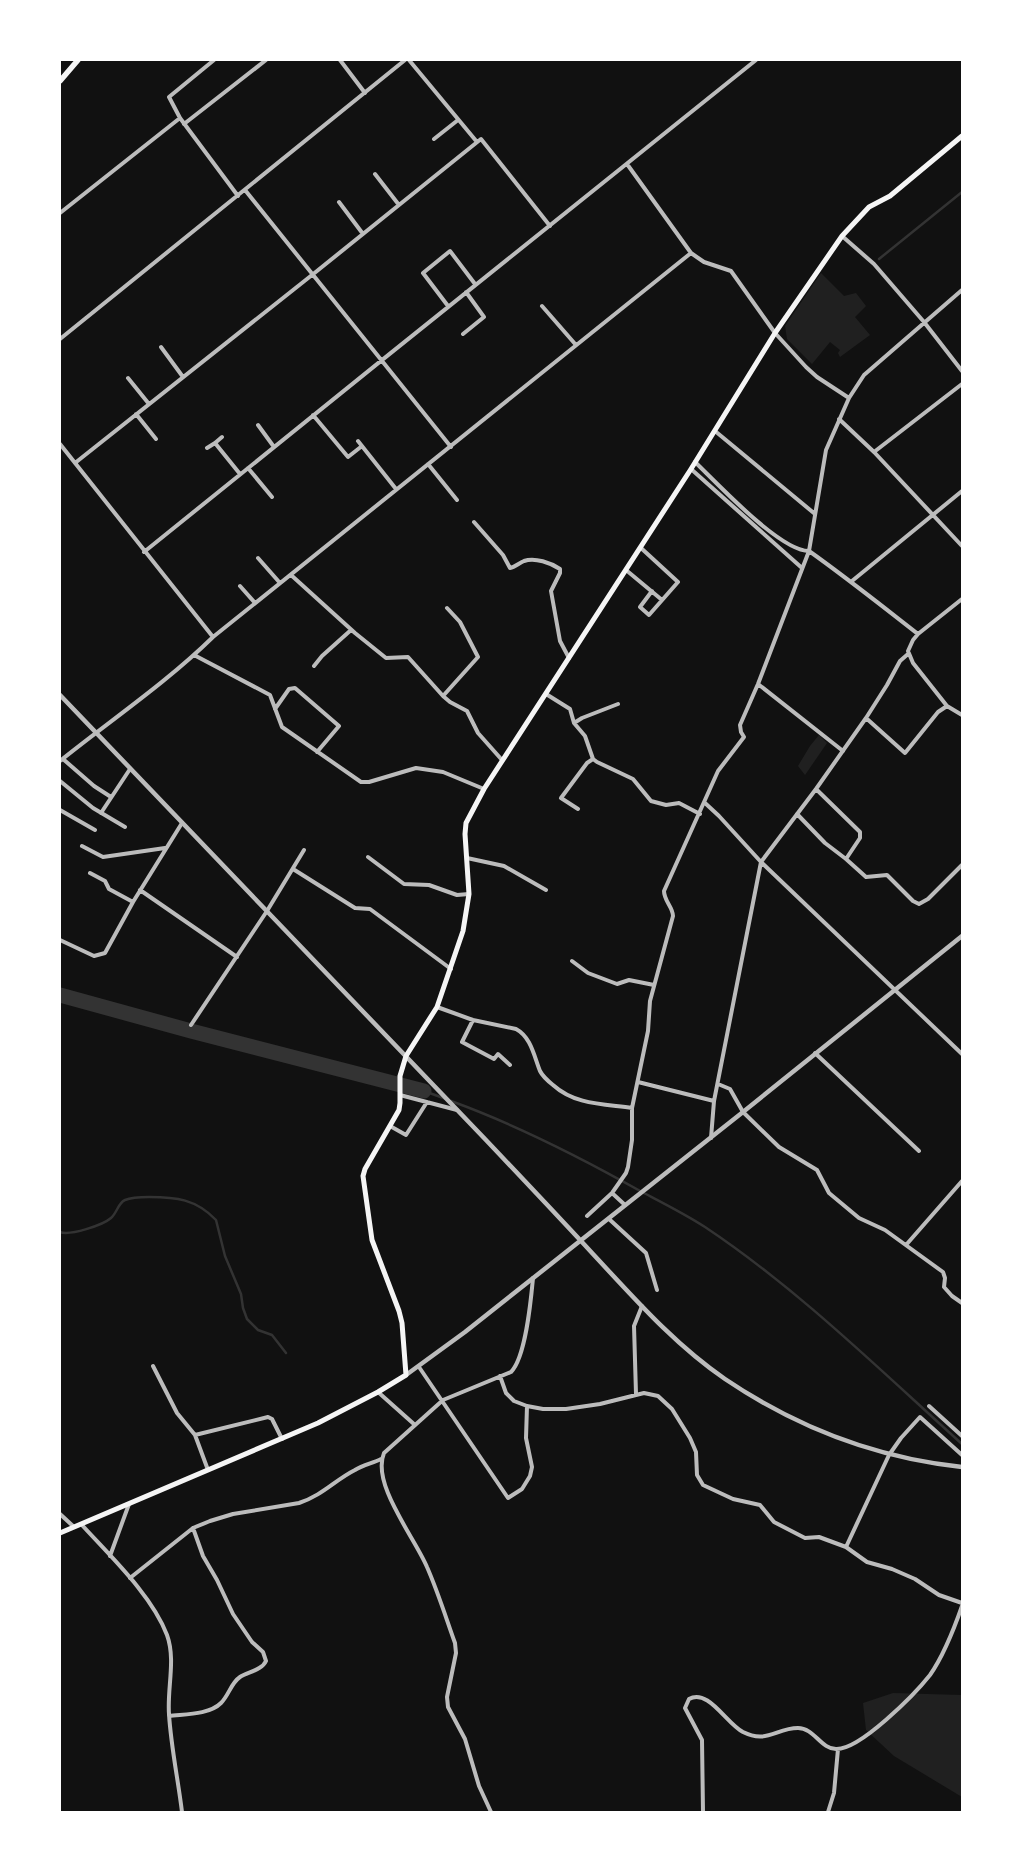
<svg xmlns="http://www.w3.org/2000/svg" width="1022" height="1872" font-family="Arial,sans-serif">
<rect width="100%" height="100%" fill="#111"/>
<!-- green -->
<path fill="#202020" d="M821,273L844,296L856,293L866,306L855,317L870,335L840,357L838,353L840,350L830,342L812,364L787,339L785,326Z
M819,735L827,743L805,775L798,766L810,746Z
M893,1693L962,1695V1797L894,1756L866,1730L863,1703Z"/>
<g fill="none" stroke-linecap="round" stroke-linejoin="round">
<!-- stream -->
<path stroke="#333" stroke-width="2.5" d="M879,259L962,192
M424,1091L446,1099
M451,1101C517,1125 580,1157 642,1192C663,1203 685,1214 705,1227C798,1289 879,1369 962,1444
M60,1232C70,1236 103,1225 111,1218C117,1213 118,1203 125,1200C132,1197 141,1197 149,1197C176,1197 196,1199 216,1220L225,1256L241,1294L243,1308L247,1319L258,1330L272,1335L286,1353"/>
<!-- river -->
<path stroke="#333" stroke-width="15" d="M60,995L191,1031L424,1091"/>
<!-- minor -->
<path stroke="#bcbcbc" stroke-width="4" d="M214,60L169,97L180,118L238,196
M340,60L365,93
M409,60L477,142
M184,124L266,60
M434,139L458,120
M627,164L691,253L704,262L731,271L775,333L806,367L817,377L849,398
M375,174L399,205
M245,190L451,447
M339,202L363,234
M60,213L180,118
M842,236L874,264L924,322L962,371
M448,306L423,273L450,251L475,284
M542,306L576,345
M463,334L484,317L466,292
M60,339L405,60
M161,347L183,377
M128,378L149,404
M136,414L156,439
M313,415L348,457L362,446
M839,419L874,452L962,546
M258,425L274,447
M715,431L815,514
M222,437L215,443L240,474
M358,441L396,489
M60,444L213,637
M207,448L215,443
M874,452L962,384
M695,462C718,484 780,551 809,551C847,578 882,606 918,634
M75,463L312,275L481,139L550,226
M428,464L457,500
M248,468L272,497
M691,469L802,568
M474,522L503,555L510,568C515,567 519,563 524,561C535,557 551,563 560,569V573L551,591L560,641L569,658
M641,548L678,582L649,615L640,607L652,591
M144,552C347,387 553,224 756,60
M258,558L280,583
M626,570L662,600
M291,575L355,633L386,658L408,657L443,696L450,702L467,711L478,733L502,760
M852,581L962,491
M240,586L255,603
M962,599L918,634L913,640L908,651L913,663L947,706L962,715
M194,655L270,695L282,727L361,782H369L416,768L443,772L484,789
M314,666L322,656L351,630
M758,684L843,751
M546,694L570,709L574,723L585,736L593,759L597,762L633,779L651,801L666,805L679,803L700,814
M443,696L478,657L460,622L447,608
M275,709L289,689L295,688L339,726L317,752
M866,718L905,753L938,712L947,706
M574,723L582,718L618,704
M63,759L94,786L111,797
M60,761C111,720 166,683 213,637L691,253
M60,781L93,808L125,827
M816,789L860,832V838L846,859
M705,803L719,816L761,862L962,1054
M578,809L561,798L587,763L593,759
M60,810L95,830
M101,813L130,769
M797,814L825,843L846,859L866,877L887,875L913,901L919,904L928,899L962,865
M82,846L103,857L165,848
M368,857L404,884L429,885L457,895L469,894
M467,858L504,866L546,890
M293,869L355,908L370,909L451,969
M90,873L105,881L109,889L133,902
M140,890L237,957
M60,940L94,956L105,953L133,902L182,823
M572,961L588,973L617,984L629,980L654,985
M437,1007L473,1020L516,1029C531,1037 534,1056 540,1071C543,1077 548,1081 553,1085C575,1105 604,1104 632,1108
M473,1020L462,1042L494,1059L498,1054L510,1065
M191,1025L267,911L304,850
M815,1053L919,1151
M638,1082L714,1101
M718,1084L730,1089L743,1112L779,1147L817,1170L829,1193L859,1218L885,1230L943,1272L945,1278L944,1287L952,1296L962,1303
M400,1095L457,1110
M390,1126L406,1135L427,1102
M711,1138L714,1101L761,862L816,789L866,718L887,685L900,661L908,654
M612,1193L625,1205
M587,1216L612,1193L626,1173L628,1167L632,1140V1108L648,1031L650,1001L673,916C673,907 664,901 664,891L718,771L744,737L741,732L740,725L758,684L809,551L826,450L849,398L864,375L962,290
M609,1219L646,1253L657,1290
M906,1245L962,1181
M153,1366L177,1413L195,1435L208,1470
M419,1367L508,1498L522,1489L530,1476L532,1467L526,1438L527,1406
M500,1376L506,1393L514,1401L527,1406L543,1409H566L600,1404L644,1393L658,1396L672,1409L690,1438L696,1452L697,1475L703,1485L733,1499L760,1505L774,1522L805,1538L819,1537L846,1547L867,1562L892,1569L915,1579L939,1595L962,1603
M378,1392L415,1425
M636,1394L634,1326L642,1306
M929,1406L962,1436
M195,1435L268,1417L272,1419L282,1439
M60,1514L74,1527
M81,1524C109,1555 152,1595 167,1635C176,1660 167,1688 169,1714C171,1747 178,1779 182,1812
M846,1547L889,1455L901,1438L920,1417L962,1455
M110,1556L129,1504
M130,1578L193,1528L210,1521L233,1514L299,1503C323,1495 335,1480 355,1470C363,1465 373,1463 381,1459
M169,1716C184,1714 209,1715 221,1703C229,1695 231,1683 240,1677C248,1672 262,1670 266,1661L263,1652L252,1642L233,1614L217,1580L203,1556L193,1528
M491,1812L479,1786L465,1739L448,1707L447,1697L456,1653L455,1643C446,1618 438,1592 427,1567C415,1538 371,1484 384,1453L443,1400L511,1372C526,1357 531,1299 533,1278
M703,1812L702,1740L685,1708L689,1699C708,1688 726,1723 743,1732C767,1744 776,1728 798,1728C814,1728 821,1749 836,1749C860,1750 915,1694 930,1675C944,1655 954,1629 962,1606
M828,1812L834,1793L838,1749"/>
<!-- tertiary -->
<path stroke="#bcbcbc" stroke-width="4.5" d="M60,695C201,844 344,990 485,1139C521,1177 557,1215 593,1254C634,1298 675,1345 725,1379C796,1427 877,1458 962,1467
M406,1375L465,1332L743,1112L962,936"/>
<!-- secondary -->
<path stroke="#f5f5f5" stroke-width="5" d="M60,1533L318,1423L378,1392L406,1375L402,1323L399,1311L372,1240L363,1176L365,1169L399,1110L400,1103V1076L406,1056L437,1007L463,931L469,894L465,834L466,823L484,789L691,469L775,333L842,236L869,207L890,196L962,136"/>
<!-- trunk -->
<path stroke="#f5f5f5" stroke-width="5.5" d="M60,81L78,60"/>
</g>
<!-- border -->
<rect width="1022" height="1872" fill="none" stroke="#ffffff" stroke-width="122"/>
</svg>
